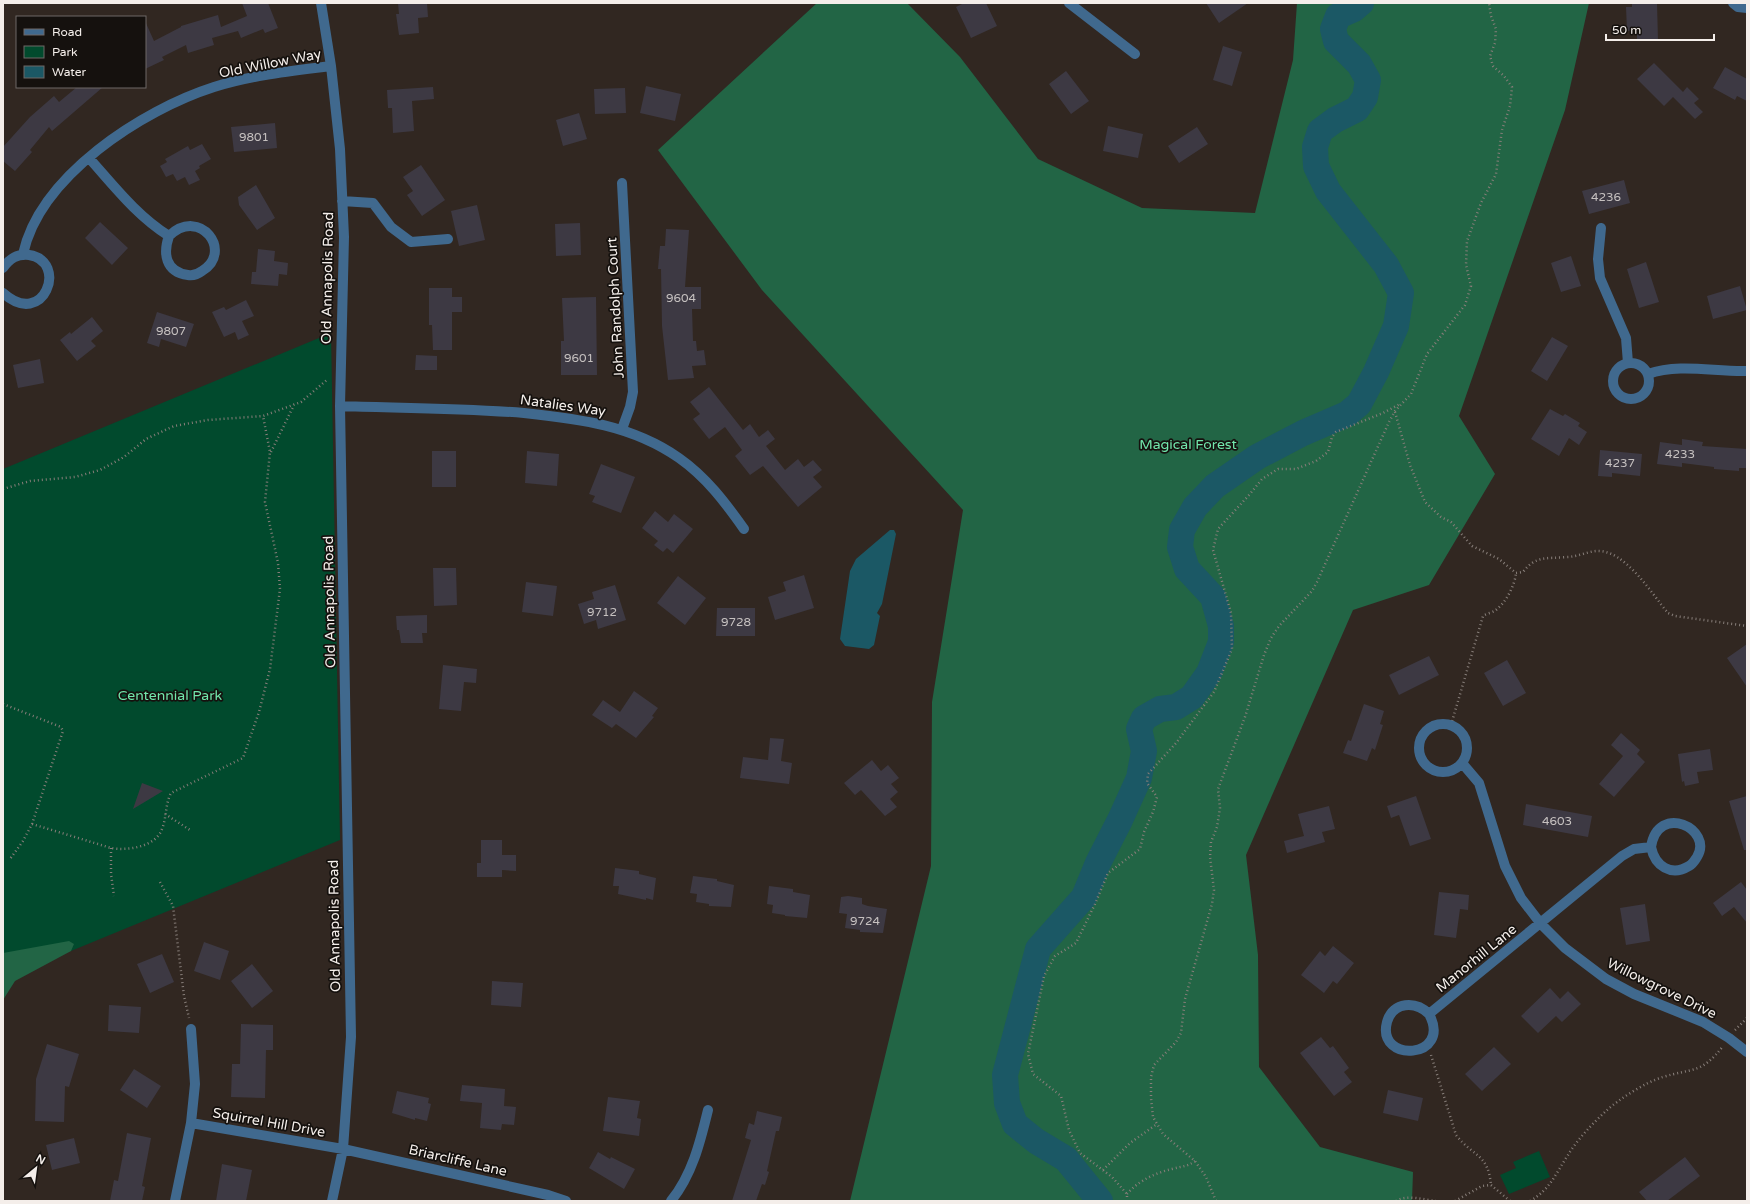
<svg xmlns="http://www.w3.org/2000/svg" width="1750" height="1204" font-family="'Varela Round',sans-serif">
<rect width="100%" height="100%" fill="#312721"/>
<!-- green -->
<path fill="#014a2d" d="M331,333L340,840L3,979V469Z
M1539,1151L1550,1177L1509,1194L1500,1175L1516,1168L1513,1162Z"/>
<!-- forest -->
<path fill="#226545" d="M817,3H907L960,57L1038,159L1142,208L1255,213L1293,60L1297,3H1589L1565,110L1459,416L1495,474L1429,585L1353,610L1246,855L1258,955L1259,1067L1320,1147L1413,1172L1412,1201H850L931,866L932,702L963,510L762,290L658,150Z
M69,941L74,944L71,951L15,981L3,1000V953Z"/>
<!-- water -->
<path fill="#1b5865" d="M890,530H894L896,534L882,604L877,613L880,616L874,645L869,649L845,646L840,639L850,571L856,559Z"/>
<g fill="none" stroke-linecap="round" stroke-linejoin="round">
<!-- river -->
<path stroke="#1b5865" stroke-width="26" d="M1100,1201L1066,1159L1036,1141L1015,1124L1007,1103L1005,1075L1038,949L1084,897L1098,863L1120,820L1139,778L1144,751L1139,729L1144,718L1160,709L1176,707L1192,697L1209,673L1221,642V626L1213,597L1187,569L1180,547L1182,530L1195,507L1215,486L1257,457L1303,433L1347,414L1359,404L1376,372L1396,326L1401,293L1386,265L1328,191L1316,166L1315,147L1320,131L1335,120L1357,109L1365,97L1368,80L1359,64L1336,41L1333,29L1338,16L1354,9L1361,3"/>
</g>
<!-- building -->
<path fill="#3d3943" d="M242,3H268L278,28L265,33L263,29L241,38L238,31L212,38L214,45L188,53L186,45L162,57L164,60L145,69V21L154,41L181,27V26L218,15L221,27L247,16Z
M398,3H427L428,17L418,18L419,33L399,35L396,14H399Z
M964,3H986L997,26L971,38L956,7Z
M1206,3H1248L1219,23Z
M1632,3H1657L1658,40H1637V30L1627,31L1626,7H1632Z
M1223,46L1242,52L1232,86L1213,80Z
M1654,63L1683,92L1687,87L1699,99L1694,103L1703,112L1695,119L1673,97L1664,106L1637,79Z
M1725,67L1747,79V101L1737,96L1735,100L1713,88Z
M1066,71L1089,101L1071,114L1049,84Z
M646,86L681,94L675,121L640,113Z
M77,87H103L52,131L49,127L30,150L32,152L15,171L3,161V147L30,117L54,96L59,102Z
M433,87L434,99L412,101L414,131L393,133L392,108H388L387,90Z
M625,88L626,113L595,114L594,89Z
M579,113L587,139L563,146L556,120Z
M275,123L277,148L234,152L231,127Z
M1108,126L1143,134L1138,158L1103,151Z
M1197,127L1208,144L1179,163L1168,146Z
M202,144L211,159L199,166L200,168L195,171L200,180L189,185L185,177L177,181L173,174L166,177L160,166L167,162L165,159L188,146L190,150Z
M421,165L445,200L422,216L407,195L413,191L403,177Z
M1624,180L1630,203L1589,214L1582,191Z
M256,185L275,218L257,230L239,205L238,197Z
M477,205L485,240L459,246L451,211Z
M100,222L128,248L112,265L85,238Z
M580,223L581,255L556,256L555,224Z
M666,229L689,230L685,287H701V309H692L693,341H696L697,351L704,350L706,365L692,366L694,378L668,380L662,326L661,269H658L660,246H665Z
M258,249L275,251L274,261L288,263L287,275L279,274L278,286L251,284L252,272H256Z
M1571,256L1581,286L1561,292L1551,263Z
M1646,262L1659,302L1639,308L1627,269Z
M1740,286L1747,310L1713,319L1707,296Z
M429,288H452V297H462V312H452V350H433L432,325H429Z
M596,297L597,375H561V341H564L562,298Z
M246,300L254,316L242,321L249,335L238,340L235,332L224,337L212,312L224,307L226,310Z
M157,312L194,324L186,347L161,339L159,347L147,343Z
M92,317L103,331L91,341L96,346L77,361L60,340L70,332L71,334Z
M1552,337L1568,346L1547,381L1531,371Z
M416,355L437,356V370H415Z
M40,359L44,383L18,388L13,365Z
M709,387L743,430L750,424L759,437L768,430L775,439L766,446L785,470L798,459L804,467L813,460L822,470L813,477L822,487L798,507L763,466L750,475L735,456L742,450L725,427L709,439L693,419L700,414L690,402Z
M1550,409L1563,416L1565,414L1580,423L1578,426L1587,432L1579,445L1569,438L1559,456L1531,439Z
M1682,439L1703,442L1702,446L1747,449V468H1739V471L1714,469V467L1682,463V467L1657,464L1660,442L1682,445Z
M1600,450L1642,454L1640,476L1612,473V477L1598,476Z
M432,451H456V487H432Z
M527,451L559,454L557,486L525,483Z
M601,464L635,477L621,513L592,502L595,496L589,494Z
M655,511L668,522L674,514L693,529L673,553L667,548L663,552L654,545L658,541L642,528Z
M433,568H456L457,605L434,606Z
M804,575L814,608L775,620L768,597L786,591L783,582Z
M678,576L706,598L685,625L657,603Z
M526,582L557,586L553,616L522,612Z
M615,585L626,620L598,629L596,620L584,624L578,604L594,599L592,592Z
M717,608H755V636H716Z
M427,615V633H422L423,643H401L399,630H397L396,616Z
M1747,644V687L1727,658Z
M1429,656L1439,675L1399,695L1389,675Z
M1507,660L1526,693L1503,706L1484,673Z
M443,665L477,669L476,683L464,682L461,711L439,709Z
M634,691L658,708L652,716L654,717L636,738L616,724L612,728L592,715L603,700L620,712Z
M1364,704L1384,711L1380,724L1383,725L1375,750L1372,748L1367,761L1343,753L1348,740L1351,741Z
M1621,733L1640,750L1637,754L1645,762L1614,797L1599,784L1623,756L1611,745Z
M770,738L784,739L781,761L792,763L789,784L740,778L743,757L768,760Z
M1710,749L1713,770L1697,772L1699,783L1685,786L1684,781L1682,782L1678,754Z
M872,760L881,771L888,765L899,778L891,784L898,792L890,799L897,807L885,816L861,790L855,795L844,783Z
M142,783L163,791L133,809Z
M1416,796L1431,839L1410,846L1399,815L1391,818L1387,806Z
M1747,796V850H1744L1729,801Z
M1526,804L1592,816L1588,837L1523,825Z
M1329,806L1335,829L1322,832L1325,842L1287,853L1284,841L1304,836L1298,814Z
M481,840H502V855H516V871L502,870V877H477V863H481Z
M615,868L639,871V874L656,878L653,900L646,898V900L618,894L619,886H613Z
M693,876L717,879V881L734,885L731,907L709,906V904L696,902L697,894L690,893Z
M1741,882L1747,890V923L1734,907L1722,916L1713,903Z
M769,886L793,889V892L810,895L807,918L785,916V915L772,913L773,905L767,904Z
M1439,892L1469,895L1468,910L1460,909L1456,938L1434,935Z
M848,896L862,898V904L868,906L887,909L883,933L860,932V930L845,928L847,914L839,913L841,897Z
M1645,904L1650,941L1626,945L1620,908Z
M204,942L229,951L220,980L194,971Z
M1333,946L1354,963L1337,984L1333,981L1324,993L1301,975L1320,951L1325,956Z
M162,954L174,982L150,993L137,964Z
M252,964L273,991L252,1008L231,981Z
M492,981L523,983L521,1007L491,1005Z
M1550,988L1560,999L1568,991L1581,1004L1562,1022L1556,1016L1538,1033L1521,1016Z
M109,1005L141,1007L139,1033L108,1031Z
M241,1024L273,1025V1050H266L265,1098L231,1097L232,1064H240Z
M1321,1037L1330,1048L1333,1046L1349,1068L1344,1072L1352,1082L1334,1096L1300,1053Z
M47,1044L79,1054L69,1087L65,1086L64,1122L35,1121L36,1079Z
M1494,1047L1511,1064L1482,1091L1465,1074Z
M134,1069L161,1086L147,1108L120,1090Z
M462,1085L505,1089L504,1106L516,1107L514,1125L502,1124L501,1130L480,1128L482,1103L460,1101Z
M1388,1090L1423,1098L1418,1121L1383,1113Z
M397,1091L429,1098L428,1103L431,1104L427,1121L415,1118V1120L392,1113Z
M608,1097L640,1101L637,1118L641,1119L639,1136L603,1131Z
M757,1111L782,1117L779,1131H776L767,1171L769,1172L765,1185L762,1184L756,1201H732L751,1140L745,1138L749,1123L754,1125Z
M127,1133L151,1138L142,1186L145,1187L142,1201H110L114,1180L118,1181Z
M74,1138L80,1163L52,1170L46,1145Z
M598,1152L610,1159L611,1157L635,1169L624,1189L589,1168Z
M1685,1157L1700,1176L1667,1201H1647L1639,1192Z
M222,1164L252,1170L246,1201H216Z"/>
<g fill="none" stroke-linecap="round" stroke-linejoin="round">
<!-- path -->
<path stroke="#877e79" stroke-width="2.5" stroke-dasharray="1 3" stroke-linecap="butt" d="M1395,412L1410,465L1425,502L1441,517L1451,522L1472,546L1499,559L1516,573L1523,572C1536,555 1547,559 1566,557C1577,557 1586,552 1596,551C1625,549 1651,593 1668,613L1675,616L1747,626
M271,452L294,405
M3,489L30,481L75,477L100,470L124,457L146,439L174,426L208,420L263,416L301,402L328,379
M3,704L61,727L63,731L32,824L23,841L10,859
M1451,725L1483,616C1487,613 1493,613 1497,609C1506,602 1515,585 1516,573
M165,814L190,830
M32,824L111,848C127,851 156,847 162,829C167,816 165,805 171,793L243,758L259,712L270,669L280,589L278,563L265,502L270,452L263,416
M111,848V874L114,896
M160,882L173,906L184,996L189,1018
M1735,1030L1747,1018
M1431,1055L1456,1135C1473,1157 1488,1153 1491,1185
M1103,1170L1130,1143L1157,1124
M1127,1194C1138,1181 1155,1173 1172,1169C1182,1166 1187,1167 1195,1161
M1127,1201V1194L1112,1177L1080,1153L1069,1130L1061,1096L1033,1074L1028,1054L1044,976L1055,956L1076,943L1095,904L1108,873L1140,849L1144,832L1153,812L1157,797L1147,783L1148,774L1176,743L1214,692L1232,649L1231,613L1213,550L1218,529L1250,494L1262,479L1278,469H1296L1316,461L1328,452L1332,437L1336,432L1383,413L1400,404
M1216,1201L1206,1177L1195,1161L1163,1134L1153,1117L1151,1098V1077L1154,1065L1176,1042L1181,1033L1185,999L1212,904L1214,890L1210,857L1211,842L1217,827L1220,808L1218,789L1245,717L1264,655L1271,638L1279,626L1312,591L1317,582L1389,422L1395,411L1411,394L1427,354L1465,305L1471,286L1466,265L1467,241L1481,203L1496,174L1502,130L1510,106L1512,87L1504,76L1493,66L1490,56L1495,43L1496,29L1491,16L1489,3
M1396,1201C1407,1194 1424,1200 1436,1201
M1455,1201L1482,1186L1491,1185L1510,1201
M1530,1201C1550,1190 1556,1173 1568,1155C1577,1140 1592,1124 1606,1111C1619,1099 1646,1082 1663,1077C1692,1068 1702,1074 1723,1046"/>
<!-- minor -->
<path stroke="#40698e" stroke-width="10" d="M321,3L331,66L340,149L344,237L340,406L351,1037L343,1149L332,1201
M1069,3L1135,54
M1733,3L1738,7L1747,8
M89,158C114,186 137,216 169,236C200,206 234,252 202,271C198,274 193,276 188,275C165,272 163,253 169,236
M342,201L373,203L391,227L411,242L448,239
M1601,228L1598,259L1600,278L1626,338L1628,363
M23,254C40,176 142,110 214,87C252,75 292,71 331,66
M3,268C10,258 17,254 29,255C69,261 44,330 3,293
M1613 381a18 18 0 1 1 36 0a18 18 0 1 1-36 0Z
M1648,374C1680,363 1714,372 1747,371
M340,406C401,408 463,408 524,413C579,419 632,425 679,458C706,477 725,502 744,529
M622,429L630,407L633,392L622,183
M1419 748a24 24 0 1 1 48 0a24 24 0 1 1-48 0Z
M1462,763L1479,783L1505,866L1521,898L1541,924L1565,948L1606,979L1634,994L1703,1022L1729,1038L1747,1052
M1429,1014C1453,1059 1376,1064 1387,1022C1393,1001 1416,1001 1429,1014L1622,856L1634,849L1651,847C1658,802 1714,829 1697,857C1695,860 1693,864 1689,866C1671,877 1655,866 1651,847
M191,1123L343,1149L548,1195L566,1201
M175,1201L191,1123L195,1084L191,1029
M671,1201C692,1175 700,1143 708,1110"/>
</g>
<g text-anchor="middle" stroke-width="3.5" stroke-linejoin="round" paint-order="stroke">
<!-- number labels -->
<g font-size="12" fill="#c6c1c0">
<text x="254" y="141">9801</text>
<text x="1606" y="201">4236</text>
<text x="681" y="302">9604</text>
<text x="171" y="335">9807</text>
<text x="579" y="362">9601</text>
<text x="1680" y="458">4233</text>
<text x="1620" y="467">4237</text>
<text x="602" y="616">9712</text>
<text x="736" y="626">9728</text>
<text x="1557" y="825">4603</text>
<text x="865" y="925">9724</text>
</g>
<!-- street labels -->
<g font-size="14" fill="#f4eeea" stroke="#15110e">
<text transform="translate(270 63) rotate(-11)" y="5">Old Willow Way</text>
<text transform="translate(327 278) rotate(-89)" y="5">Old Annapolis Road</text>
<text transform="translate(615 308) rotate(-93)" y="5">John Randolph Court</text>
<text transform="translate(563 405) rotate(8)" y="5">Natalies Way</text>
<text transform="translate(329 602) rotate(-91)" y="5">Old Annapolis Road</text>
<text transform="translate(334 926) rotate(-91)" y="5">Old Annapolis Road</text>
<text transform="translate(1476 958) rotate(-39)" y="5">Manorhill Lane</text>
<text transform="translate(1662 988) rotate(26)" y="5">Willowgrove Drive</text>
<text transform="translate(269 1122) rotate(10)" y="5">Squirrel Hill Drive</text>
<text transform="translate(458 1160) rotate(13)" y="5">Briarcliffe Lane</text>
</g>
<!-- park labels -->
<g font-size="14" fill="#72e7ac" stroke="#15110e">
<text x="1188" y="449">Magical Forest</text>
<text x="170" y="700">Centennial Park</text>
</g>
</g>
<!-- border -->
<rect width="1750" height="1204" fill="none" stroke="#f4eeea" stroke-width="8"/>
<!-- legend -->
<rect x="16" y="16" width="130" height="72" fill="#15110e" stroke="#6e6966"/>
<rect x="24" y="29" width="20" height="6" fill="#40698e" stroke="#6e6966"/>
<text x="52" y="36" font-size="12" fill="#f4eeea">Road</text>
<rect x="24" y="46" width="20" height="12" fill="#014a2d" stroke="#6e6966"/>
<text x="52" y="56" font-size="12" fill="#f4eeea">Park</text>
<rect x="24" y="66" width="20" height="12" fill="#1b5865" stroke="#6e6966"/>
<text x="52" y="76" font-size="12" fill="#f4eeea">Water</text>
<!-- north arrow -->
<g transform="translate(36 1168) rotate(29)" stroke="#15110e" stroke-width="3" paint-order="stroke">
<path d="M0-3L7 15L0 10L-7 15Z" fill="#f4eeea"/>
<text y="-6" font-size="11" font-weight="bold" text-anchor="middle" fill="#f4eeea">N</text>
</g>
<!-- scale -->
<path d="M1606 34v6h108v-6" fill="none" stroke="#f4eeea" stroke-width="2"/>
<text x="1612" y="34" font-size="12" fill="#f4eeea" stroke="#15110e" stroke-width="3" paint-order="stroke">50 m</text>
</svg>
